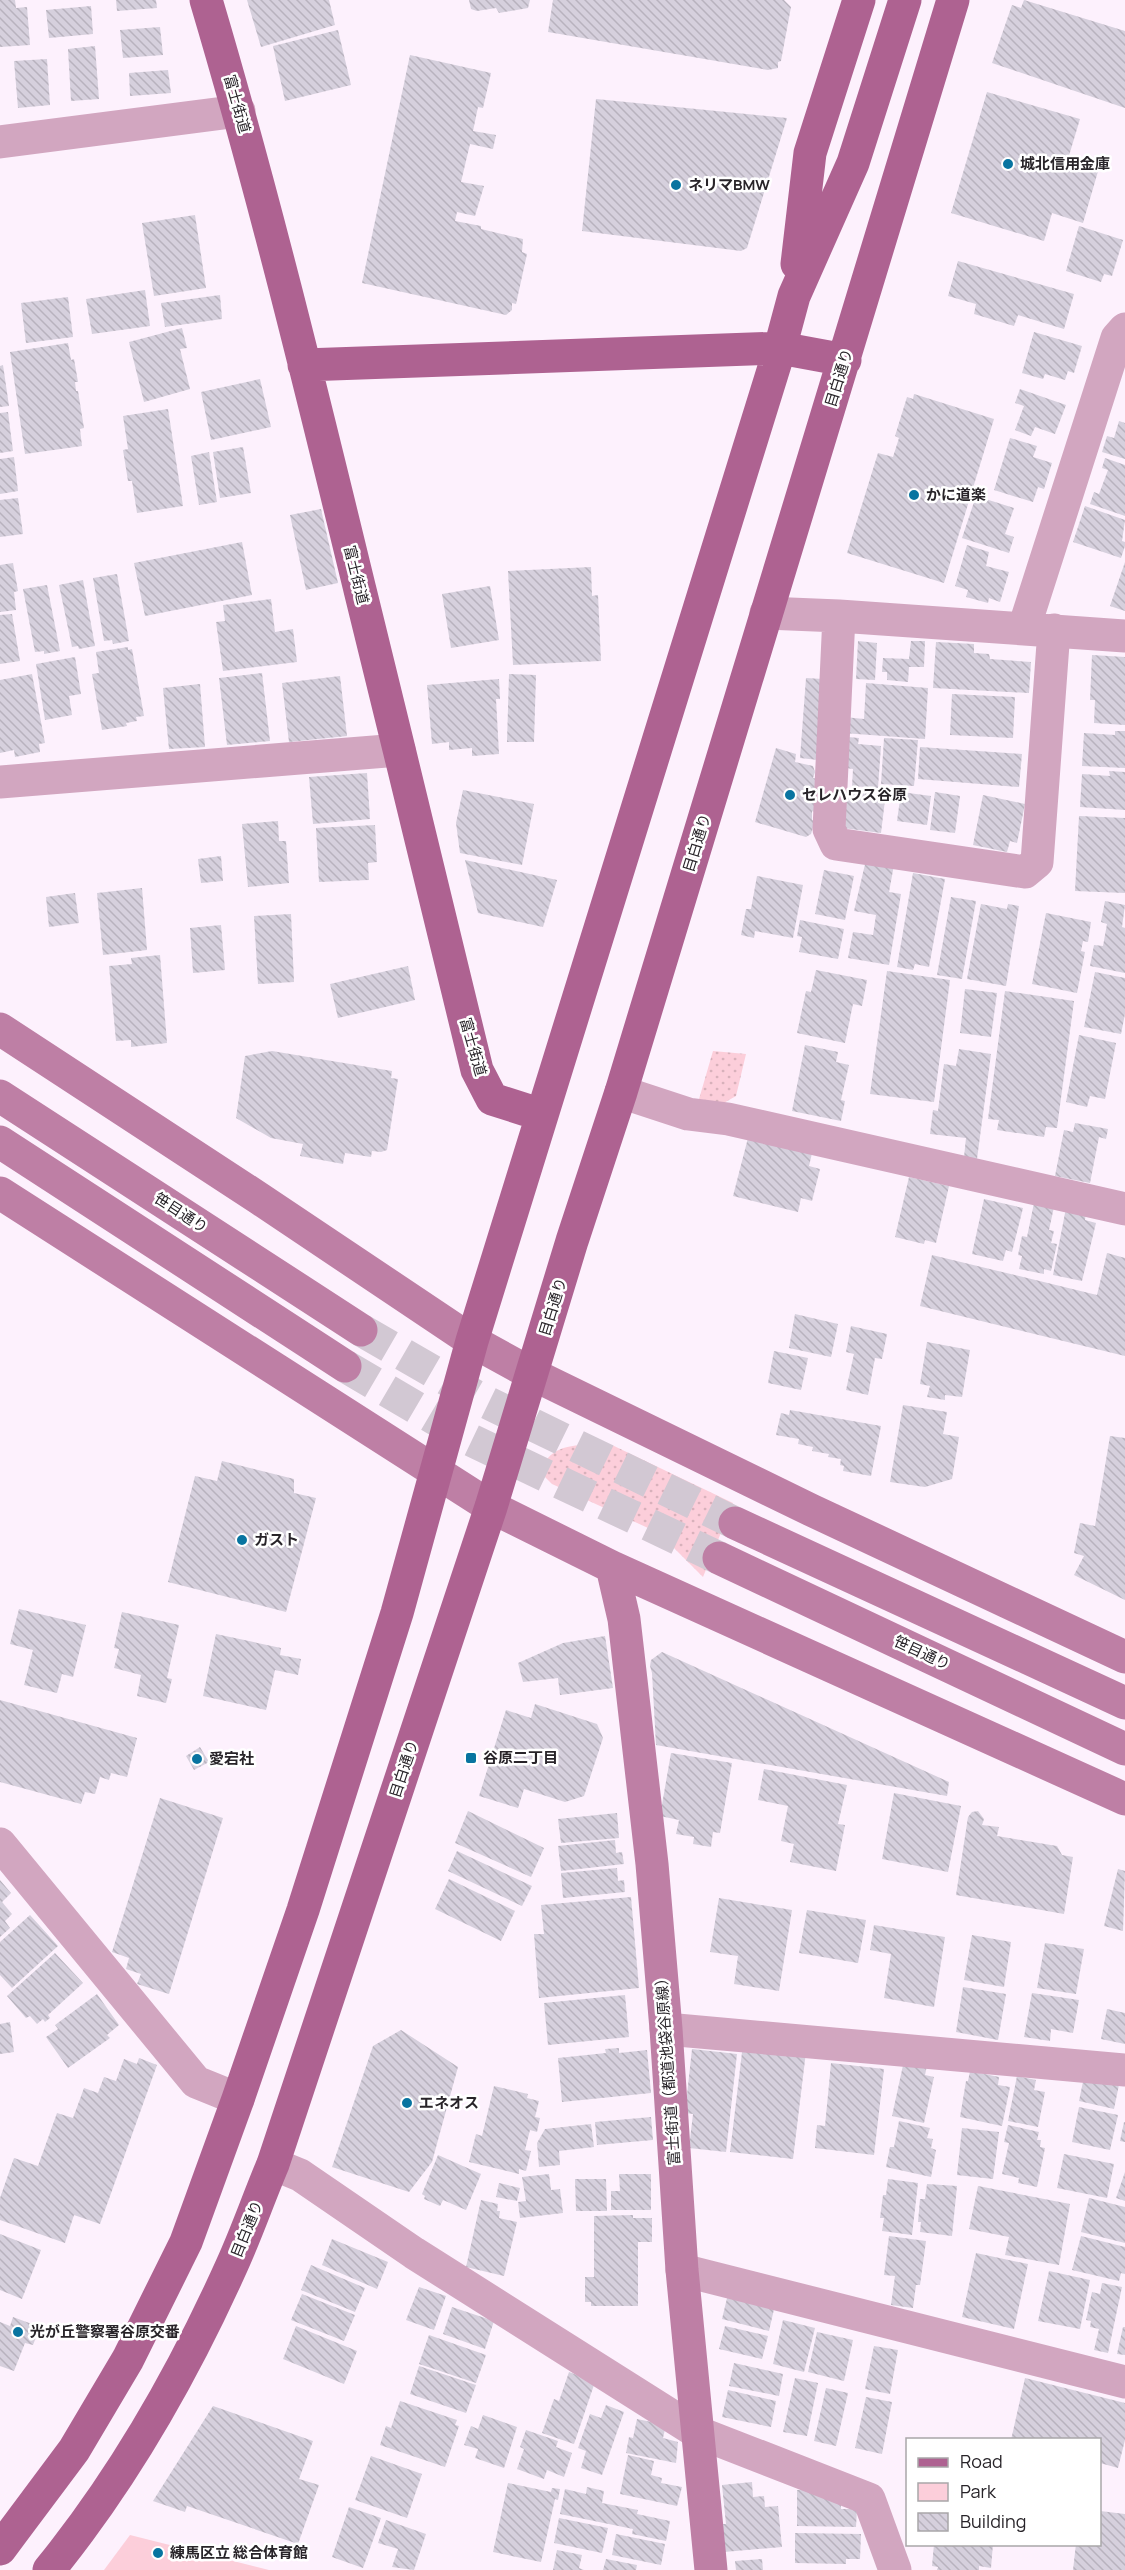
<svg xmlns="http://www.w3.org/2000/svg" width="1125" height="2570" font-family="Manrope,'Noto Sans JP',sans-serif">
<defs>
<pattern id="green-dots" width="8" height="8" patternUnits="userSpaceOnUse" patternTransform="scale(1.5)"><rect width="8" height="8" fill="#fcceda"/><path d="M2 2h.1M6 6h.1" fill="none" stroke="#d8b1bb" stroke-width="1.8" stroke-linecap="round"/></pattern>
<pattern id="building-back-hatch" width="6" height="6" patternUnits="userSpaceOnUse" patternTransform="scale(1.5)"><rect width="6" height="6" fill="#d6d0dd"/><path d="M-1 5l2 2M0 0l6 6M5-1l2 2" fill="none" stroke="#b8b2be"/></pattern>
</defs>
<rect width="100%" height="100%" fill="#fdf1fd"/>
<!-- green -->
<path fill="url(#green-dots)" d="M713,1051L746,1054L736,1096L722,1104L697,1106Z
M612,1445L733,1503L703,1577L659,1533L552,1484L541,1473C548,1440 585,1445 612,1445Z"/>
<!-- pitch -->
<path fill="#fcceda" d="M130,2535L269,2570H104Z"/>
<!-- building -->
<path fill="url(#building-back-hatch)" d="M0,0H15L16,8L27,7L30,45L0,47Z
M116,0H156L157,8L117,11Z
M247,0H329L335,25L261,47Z
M469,0H530L528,8L499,13L496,8L477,11L471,9Z
M553,0H784L791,7L781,61L778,62V68L768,70L548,32Z
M1024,0L1125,31V108L992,63L1012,5L1021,8Z
M91,6L93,34L49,38L46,10Z
M160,27L163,55L123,58L120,30Z
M338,30L351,85L285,101L273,46Z
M95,46L99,99L71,101L68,49Z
M410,55L491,73L483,108L478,107L473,131L496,135L493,149L470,144L461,182L484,186L475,216L457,212L455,221L481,226V229L523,239L522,252L527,254L516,304L512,303V310L506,315L362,283Z
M47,59L50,105L18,108L14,61Z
M168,70L171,93L130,96L129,73Z
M987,92L1080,119L1068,159L1099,168L1083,223L1052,213L1044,241L951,213Z
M596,99L787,118L747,248L741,251L582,231Z
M195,215L206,288L154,296L142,223Z
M1079,226L1123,240L1112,276L1104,274L1101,282L1066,271Z
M958,261L1074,294L1064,329L1018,315L1014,326L974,314L976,304L948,296Z
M145,290L150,326L92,334L86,299Z
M220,295L222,319L165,327L161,303Z
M68,297L73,337L26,343L21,303Z
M182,328L187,348L180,349L190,389L144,402L129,342Z
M1034,332L1082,346L1074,373L1068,371L1065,380L1045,374L1043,379L1022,373Z
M68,343L71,360L74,359L78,382H75L76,391H78L84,428L80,429L82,446L25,454L10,352Z
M3,365L9,406L0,407V366Z
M260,379L271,427L211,440L201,392Z
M1020,389L1066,405L1055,434L1035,427L1031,436L1015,430L1024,406L1015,403Z
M914,394L994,419L944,583L847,553L878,453L893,457L899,438L895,436L907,397L913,399Z
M168,409L183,506L137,513L132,481H128L123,450L128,449L123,416Z
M8,412L13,451L0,453V413Z
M1119,421L1125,423V459L1102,452L1107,436L1114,438Z
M1010,438L1037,446L1033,457L1052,463L1044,489L1038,487L1033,502L994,490Z
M243,447L251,493L220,498L213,452Z
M209,452L217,502L199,505L191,456Z
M14,457L18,491L0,494V459Z
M1105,458L1125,465V516L1090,504L1094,492L1099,494L1108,470L1102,468Z
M976,496L1014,508L1005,534L1014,537L1009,553L962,538Z
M18,498L23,534L0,537V500Z
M1085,506L1125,520L1122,541L1125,542V546L1121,558L1073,542Z
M321,509L338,583L306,590L290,515Z
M242,542L252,595L145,616L134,563Z
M967,545L989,552L986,566L1009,572L1000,602L989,598L988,603L966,597L968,590L955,586Z
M1125,562V611L1110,606Z
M13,563L18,591L14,592L16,610L0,612V565Z
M591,567L592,596L598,595L601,661L513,665L508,571Z
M117,574L129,641L113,644L112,640L104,641L93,578Z
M83,580L95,646L79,649L78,646L72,647L59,585Z
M47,585L60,651L44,654V651L35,652L23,589Z
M490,586L499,640L451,648L442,594Z
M271,599L275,632L293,629L297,662L223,671L216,622L225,621L223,605Z
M12,614L20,661L0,664V615Z
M858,641L877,643L875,680L856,679Z
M911,641H925L924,667H909L908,682L887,680V672H882L883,658L909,659Z
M936,642L974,644V653L989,654L990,659L1031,662L1029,693L933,688Z
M128,647V650L132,649L144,716L136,717L137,721L126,723L127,726L102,730L92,674L99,673L96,652Z
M1092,655L1125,657V725L1094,723L1095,700H1090Z
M75,657L81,694L69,696L72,715L45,720L36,664Z
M262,673L270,741L227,745L219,678Z
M32,674L45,743L39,744L40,752L15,757L14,750L0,753V680Z
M509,674L536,675L534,742H507Z
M340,676L347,736L289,742L282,683Z
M806,678L823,679L818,760L800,758Z
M499,679L500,699H496L499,754L472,756V748L449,750V742L432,744L427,685Z
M866,683L928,688L925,739L843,733L844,717L864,719Z
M200,684L205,747L169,749L163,688Z
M952,694L1015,697L1013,738L950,735Z
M1115,731H1125V768L1082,766L1084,733L1115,735Z
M848,737L859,738L858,744L881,746L878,788L852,786L853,769L846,768Z
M884,738L918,740L914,786L881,784Z
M920,747L1022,754L1019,787L918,779Z
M776,748L796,754L795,762L813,766L815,772L813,778L818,779L816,813L812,811V820L815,821L811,834L806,837L755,822Z
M1109,771L1125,772V810L1080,807L1082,774L1110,776Z
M367,773L370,819L313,824L309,777Z
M840,788L874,793L873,799L885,800L881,833L843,828Z
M463,790L534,804L522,865L460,853L456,823Z
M901,792L931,796L927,825L897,821Z
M935,792L960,796L955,833L930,830Z
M983,795L1025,804L1017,843L1010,841L1007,852L973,845Z
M1079,816L1125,818V893L1075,891Z
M278,821L279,841H286L289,883L248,887L242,824Z
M375,825L377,862L368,863L369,880L319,882L316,828Z
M221,856L223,881L201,883L198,859Z
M465,860L557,880L543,927L478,913Z
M866,860L894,865L889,892L901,894L889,965L848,958L853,932L873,935L876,915L854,911Z
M824,870L854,876L845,920L815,914Z
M913,873L945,879L929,967L915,964L913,970L897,967Z
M757,876L803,885L793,938L755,931L754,938L741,935L746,909H751Z
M142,888L147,950L103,955L97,893Z
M75,893L79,923L49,927L46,897Z
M951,897L976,901L962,979L937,975Z
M1105,901L1125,905L1122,927L1125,928V973L1090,966L1094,945L1103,946L1107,924L1101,922Z
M981,904L1007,909L1008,904L1019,906L1006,986L967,979Z
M1046,913L1091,922L1088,942L1083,941L1081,951L1085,952L1077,993L1032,984Z
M291,914L294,982L258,984L254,916Z
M800,920L844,929L838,959L799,952L802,937L797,936Z
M221,925L225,970L193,973L190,928Z
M160,955L167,1043L131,1047V1040L116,1041L109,966L132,964L131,958Z
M408,966L415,1000L338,1018L330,984Z
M816,970L867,980L862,1006L853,1004L845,1043L797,1033L806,991L811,992Z
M887,971L950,980L934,1102L870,1094Z
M1095,972L1125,978V1014L1121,1034L1084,1027Z
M965,989L997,993L991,1037L960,1033Z
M1005,991L1074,1001L1057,1128L1046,1127L1044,1137L997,1130L999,1120L988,1119Z
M1079,1035L1116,1043L1105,1099L1090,1096L1087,1107L1066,1102Z
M805,1045L838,1052L836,1062L849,1065L841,1100L845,1101L841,1121L792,1111Z
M959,1049L991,1054L977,1159L964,1157L966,1138L930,1134L933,1110L938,1111L944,1064L956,1066Z
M272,1051L392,1071L391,1078L398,1079L387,1150L381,1152L372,1151L371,1157L345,1153L343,1164L300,1156L303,1144L271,1138L236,1118L245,1056Z
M1075,1123L1108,1129L1106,1139L1099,1137L1090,1183L1055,1176L1064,1130L1073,1132Z
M749,1134L813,1149L809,1166L820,1169L812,1201L801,1198L798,1212L733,1196Z
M909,1177L949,1186L936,1243L925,1240L924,1244L895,1237Z
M984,1199L1023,1208L1012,1252L1006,1250L1003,1261L972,1254Z
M1034,1203L1054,1207L1049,1230L1054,1231L1051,1243L1057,1244L1051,1271L1044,1269V1274L1019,1269L1022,1256L1018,1255L1022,1236L1027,1237Z
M1066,1208L1086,1212L1085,1220L1096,1223L1082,1281L1053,1275Z
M1107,1253L1125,1258V1356L920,1306L932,1255L1097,1295Z
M795,1314L838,1324L831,1357L789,1348Z
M851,1326L887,1334L882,1359L875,1358L868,1395L846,1390L854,1354L846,1352Z
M927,1342L970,1350L962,1397L945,1395V1400L927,1397L930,1386L920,1384Z
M774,1351L808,1358L801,1390L768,1383Z
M903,1405L947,1412L943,1434L959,1437L952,1479L925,1487L890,1482Z
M790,1410L881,1426L871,1476L843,1471L844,1466L840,1465L841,1459L828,1457L829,1454L812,1451L813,1447L798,1444L799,1439L776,1435L781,1413L789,1415Z
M1110,1436L1125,1438V1600L1074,1575L1084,1556L1074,1553L1080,1523L1095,1526Z
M222,1461L294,1479V1493L316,1498L286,1612L168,1582L195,1476L217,1481Z
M19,1609L86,1625L73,1677L62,1674L57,1693L24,1685L33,1650L10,1644Z
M122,1612L179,1625L167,1678L172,1679L166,1703L137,1696L141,1675L114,1668L119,1649L114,1648Z
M216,1634L281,1648L280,1655L301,1659L298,1675L275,1670L266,1710L203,1696Z
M605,1636L613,1688L560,1695L558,1678L523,1682L518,1663L563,1643Z
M662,1652L949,1782L947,1796L656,1745L652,1673L650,1666L651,1660Z
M0,1700L137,1738L127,1777L111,1773L109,1780L100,1777L95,1794L85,1792L81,1804L0,1782Z
M535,1704L597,1724L603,1738L584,1796L565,1802L524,1789L518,1808L479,1796L506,1710L531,1718Z
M200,1747L209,1762L194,1770L186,1756Z
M671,1753L732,1763L720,1833L713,1832L711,1847L693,1844L694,1837L676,1834L679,1820L660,1816Z
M764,1769L847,1785L838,1824L845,1825L836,1871L790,1862L794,1844L781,1841L788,1806L758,1800Z
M894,1793L961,1806L948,1872L882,1859Z
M160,1798L223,1818L169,1994L137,1984L141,1974L126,1969L129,1958L112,1952Z
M468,1811L544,1848L531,1877L455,1843Z
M978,1811L984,1819L982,1825L999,1827L997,1836L1057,1846L1062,1855L1073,1857L1064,1914L956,1895L968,1817L972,1812Z
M617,1813L619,1838L561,1843L558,1819Z
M615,1840L616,1853L622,1852L624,1864L561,1871L558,1846Z
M457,1851L532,1886L522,1906L448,1871Z
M617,1868L618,1881L624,1880L625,1892L563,1898L561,1873Z
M1118,1869L1125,1871L1123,1931L1104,1926Z
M449,1879L515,1911L501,1941L435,1909Z
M0,1880L11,1893L2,1902L12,1914L5,1921L10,1928L0,1937Z
M631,1897L639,1988L539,1998L534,1934H544L541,1905Z
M719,1898L792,1910L779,1991L734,1984L738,1956L710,1952Z
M807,1910L866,1920L858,1963L799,1953Z
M30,1915L58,1946L12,1988L0,1975V1942Z
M874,1925L945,1937L934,2007L884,1998L891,1954L870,1950Z
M972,1935L1011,1942L1004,1987L964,1980Z
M1045,1943L1084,1949L1076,1994L1037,1988Z
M55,1953L83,1983L48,2015L50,2018L45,2022L43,2019L37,2024L30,2016L26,2018L7,1996Z
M963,1987L1006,1994L998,2040L956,2032Z
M1032,1993L1079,2000L1073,2033L1051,2029L1050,2041L1024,2037Z
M97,1994L119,2025L107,2035L110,2038L68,2068L46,2037L58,2029L55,2025Z
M625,1995L629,2037L548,2045L544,2003Z
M1107,2009L1125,2013V2044L1101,2039Z
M10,2022L14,2052L0,2054V2024Z
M401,2030L458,2067L432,2162L409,2192L332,2167L373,2046Z
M743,2044L806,2052L793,2159L730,2152Z
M619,2048V2053L647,2050L651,2093L562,2102L558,2058L606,2053L605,2049Z
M692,2049L737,2054L726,2152L689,2148L693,2114L685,2113Z
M905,2056L928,2061L925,2075L934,2077L924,2123L892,2116Z
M139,2058L157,2065L100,2224L74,2215L65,2243L0,2220V2198L14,2158L38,2166L57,2113L73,2118L84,2088L98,2093L104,2077L116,2081L124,2059L137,2064Z
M831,2063L884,2069L874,2155L815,2148L817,2125L825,2126Z
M970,2071L999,2077L998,2085L1010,2087L1002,2126L960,2117L966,2081H968Z
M1085,2072L1120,2080L1114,2109L1079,2101Z
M1017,2076L1036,2080L1034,2090L1045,2092L1038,2127L1008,2121Z
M494,2086L528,2094L527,2098L539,2101L535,2117L540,2118L537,2132L530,2130L525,2150L531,2151L526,2171L519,2169V2174L469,2162L476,2134L482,2136Z
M1079,2107L1118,2115L1110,2150L1072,2142Z
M651,2117L653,2140L597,2145L595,2122Z
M899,2121L930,2128L927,2138L933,2139L931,2148L936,2150L931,2177L886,2167L890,2147H894Z
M1124,2122H1125V2142L1120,2141Z
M591,2124L594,2147L559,2151L560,2165L539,2167L537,2143L545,2129Z
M1008,2125L1039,2132L1037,2140H1041L1040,2147L1045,2148L1037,2187L1018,2183L1019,2178L1002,2174L1009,2143L1004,2142Z
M962,2128L999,2132L993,2179L957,2175Z
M1064,2154L1114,2164L1107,2198L1057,2188Z
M438,2155L481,2174L466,2210L443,2200L440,2206L424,2199L425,2196L422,2194Z
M1125,2172V2201L1116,2198Z
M549,2174L551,2190L560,2189L563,2213L520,2218L518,2202L526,2201L522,2177Z
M619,2174H651V2210H611V2191H620Z
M575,2179H606L607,2211H576Z
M888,2179L918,2183L912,2235L882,2231L884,2218H880L883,2195H886Z
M499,2183L520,2188L517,2201L496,2197Z
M927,2184L957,2186L952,2236L920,2232L921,2222H918L920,2199H925Z
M978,2186L1070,2204L1059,2265L1005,2255L1009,2237L969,2229Z
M1089,2198L1125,2207V2243L1081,2232Z
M481,2200L498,2204L497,2211H500L499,2218L517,2222L504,2276L466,2267Z
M633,2215V2218H652V2242H638V2306H591V2302H585V2277H594V2216Z
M0,2234L41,2250L22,2299L0,2290Z
M889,2236L926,2241L920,2285H916L913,2308L891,2305L895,2276L884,2275Z
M1081,2236L1125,2247V2274L1121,2273L1119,2281L1072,2270Z
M332,2239L388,2262L377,2289L322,2265Z
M976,2253L1028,2264L1014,2329L962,2317Z
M311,2265L365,2288L355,2312L301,2290Z
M1049,2271L1090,2280L1080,2329L1038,2321Z
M1102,2283L1122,2287L1108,2353L1094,2350L1099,2329L1090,2327L1091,2321L1086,2320L1092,2292L1100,2294Z
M419,2287L446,2296L434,2330L406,2320Z
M302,2294L355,2315L344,2341L291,2320Z
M728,2294L775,2305L769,2331L722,2319Z
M452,2307L494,2321L485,2349L443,2334Z
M13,2317L40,2327L33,2345L25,2343L14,2371L0,2366V2322L10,2326Z
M783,2320L815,2328L804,2372L773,2364Z
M296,2326L357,2351L344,2384L283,2359Z
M725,2326L768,2336L762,2359L719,2349Z
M1123,2327H1125V2355L1117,2354Z
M817,2332L853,2340L844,2381L808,2372Z
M429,2335L486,2355L476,2383L419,2364Z
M874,2346L898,2350L890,2394L865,2389Z
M734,2363L783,2374L779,2396L729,2386Z
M419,2366L476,2385L466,2413L410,2394Z
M569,2372L595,2382L574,2444L542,2433L554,2399L559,2401Z
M795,2378L818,2383L807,2436L783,2432Z
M1025,2378L1125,2403V2440L1118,2468L1100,2463V2440H1011Z
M826,2388L848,2393L836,2446L814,2441Z
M728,2390L776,2401L771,2427L722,2417Z
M866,2397L892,2402L882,2454L855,2448Z
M400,2401L457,2420L455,2425L459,2426L445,2467L380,2445L386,2426L391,2428Z
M606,2405L624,2412L602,2475L581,2468L586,2451L578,2448L590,2414L601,2418Z
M213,2406L313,2441L299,2479L319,2485L298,2544L187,2506L185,2512L153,2501Z
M483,2415L517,2427L504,2468L475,2458L478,2449L464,2445L471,2426L478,2429Z
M637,2419L666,2425L663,2438L678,2442L676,2463L626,2453L629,2437L633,2438Z
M526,2430L558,2441L556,2447L572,2453L564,2477L547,2470L544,2479L517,2469L524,2449L520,2447Z
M628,2455L654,2461L651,2475L662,2478L661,2483L682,2487L677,2506L620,2494Z
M371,2456L422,2474L407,2518L355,2500Z
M752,2482L753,2497L764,2496L765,2507L778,2506L782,2547L724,2552L721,2524H726L722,2485Z
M508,2483L551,2492L552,2488L560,2489L558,2500L555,2499L541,2562L493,2552Z
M587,2487L604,2491L602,2503L638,2510L637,2514L670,2521L666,2541L632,2534L633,2529L560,2514L565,2489L586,2494Z
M797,2490H813L841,2500V2509H857L856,2527L797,2526Z
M349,2507L381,2518L363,2568L332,2557Z
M1100,2511L1125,2514V2570H1073L1076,2544H1100Z
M559,2518L608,2528L602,2553L554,2543Z
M386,2520L426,2534L414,2570L392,2567L398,2549L378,2543Z
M795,2533L861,2534L860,2559H846V2564L795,2563Z
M616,2534L665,2544L661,2565L612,2555Z
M934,2544H993L991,2568L979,2566V2570H937L938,2567L932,2566Z
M557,2550L582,2555L579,2568L584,2570H553Z
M606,2559L637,2565L636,2570H603Z
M762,2559L763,2570H736L735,2561Z"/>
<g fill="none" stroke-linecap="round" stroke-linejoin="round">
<!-- secondary-tunnel -->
<path stroke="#d2c8d3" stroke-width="33" stroke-dasharray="33 16" stroke-linecap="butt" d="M361,1330L484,1401L735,1523
M345,1366L471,1440L719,1558"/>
<!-- street -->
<path stroke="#d2a6c0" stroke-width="33" d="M0,142L239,111
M766,613L839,616L1125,636
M839,616L829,829L836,844L1025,872L1037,862L1054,630
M1024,628L1117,338L1125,329
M0,782L399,750
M621,1092L688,1114L728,1119L1125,1209
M0,1844L196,2082L238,2099
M666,2029L1125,2070
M273,2164L300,2175L414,2253L697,2432L869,2499L895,2570
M682,2270L1125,2382"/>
<!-- secondary -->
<path stroke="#be7fa5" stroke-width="33" d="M0,1029L260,1199L472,1341L532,1374L811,1510L1125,1657
M0,1096L361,1330
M0,1142L345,1366
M0,1193L491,1507L612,1567L1125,1799
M735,1523L1125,1703
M719,1558L1125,1749
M612,1567L624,1619L652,1864L666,2029L682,2270L711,2570"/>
<!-- primary -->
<path stroke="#ae6291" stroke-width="33" d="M206,0C264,195 312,393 360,590C399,750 439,910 477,1070L492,1099L542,1115
M797,264L810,153L859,0
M304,365L780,348L845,360
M0,2549L74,2450L128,2359L186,2242L238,2099L303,1910L397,1613L472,1341L780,348L794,296L853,163L905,0
M49,2570C123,2479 184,2372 232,2265C247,2232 259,2197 273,2164L491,1507L572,1241L621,1092L953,0"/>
</g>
<!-- markers -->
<g fill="#0874a0" stroke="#fff" stroke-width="2">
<circle cx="1008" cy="164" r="6"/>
<circle cx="676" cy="185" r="6"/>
<circle cx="914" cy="495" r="6"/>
<circle cx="790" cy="795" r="6"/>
<circle cx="242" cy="1540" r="6"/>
<rect x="465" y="1752" width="12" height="12" rx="3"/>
<circle cx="197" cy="1759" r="6"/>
<circle cx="407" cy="2103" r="6"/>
<circle cx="18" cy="2332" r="6"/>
<circle cx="158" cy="2553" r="6"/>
</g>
<g text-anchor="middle" stroke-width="5" stroke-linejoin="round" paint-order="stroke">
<!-- street labels -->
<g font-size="15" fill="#282429" stroke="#fff">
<text transform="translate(237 104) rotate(74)" y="5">富士街道</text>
<text transform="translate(839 378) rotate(-73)" y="5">目白通り</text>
<text transform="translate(356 575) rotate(76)" y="5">富士街道</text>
<text transform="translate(697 843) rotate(-73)" y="5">目白通り</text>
<text transform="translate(473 1047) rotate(74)" y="5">富士街道</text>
<text transform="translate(181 1213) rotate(33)" y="5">笹目通り</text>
<text transform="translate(553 1307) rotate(-73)" y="5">目白通り</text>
<text transform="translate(922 1653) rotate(25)" y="5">笹目通り</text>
<text transform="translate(404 1769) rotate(-72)" y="5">目白通り</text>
<text transform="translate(668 2068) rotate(-94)" y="5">富士街道（都道池袋谷原線）</text>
<text transform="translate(247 2229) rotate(-68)" y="5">目白通り</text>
</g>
<!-- poi labels -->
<g font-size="15" font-weight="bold" fill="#282429" stroke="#fff" text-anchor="start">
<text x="1020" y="169">城北信用金庫</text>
<text x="688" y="190">ネリマBMW</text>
<text x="926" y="500">かに道楽</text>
<text x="802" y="800">セレハウス谷原</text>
<text x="254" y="1545">ガスト</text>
<text x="483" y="1763">谷原二丁目</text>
<text x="209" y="1764">愛宕社</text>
<text x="419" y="2108">エネオス</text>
<text x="30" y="2337">光が丘警察署谷原交番</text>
<text x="170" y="2558">練馬区立 総合体育館</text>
</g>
</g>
<!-- legend -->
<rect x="906" y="2438" width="195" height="108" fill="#ffffff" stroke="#a9a7a9" stroke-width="1.5"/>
<rect x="918" y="2458" width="30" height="9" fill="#ae6291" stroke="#a9a7a9" stroke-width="1.5"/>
<text x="960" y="2468" font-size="18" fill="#282429">Road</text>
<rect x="918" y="2483" width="30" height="18" fill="#fcceda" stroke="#a9a7a9" stroke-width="1.5"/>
<text x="960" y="2498" font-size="18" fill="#282429">Park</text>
<rect x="918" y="2513" width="30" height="18" fill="url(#building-back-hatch)" stroke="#a9a7a9" stroke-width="1.5"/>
<text x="960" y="2528" font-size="18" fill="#282429">Building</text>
</svg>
